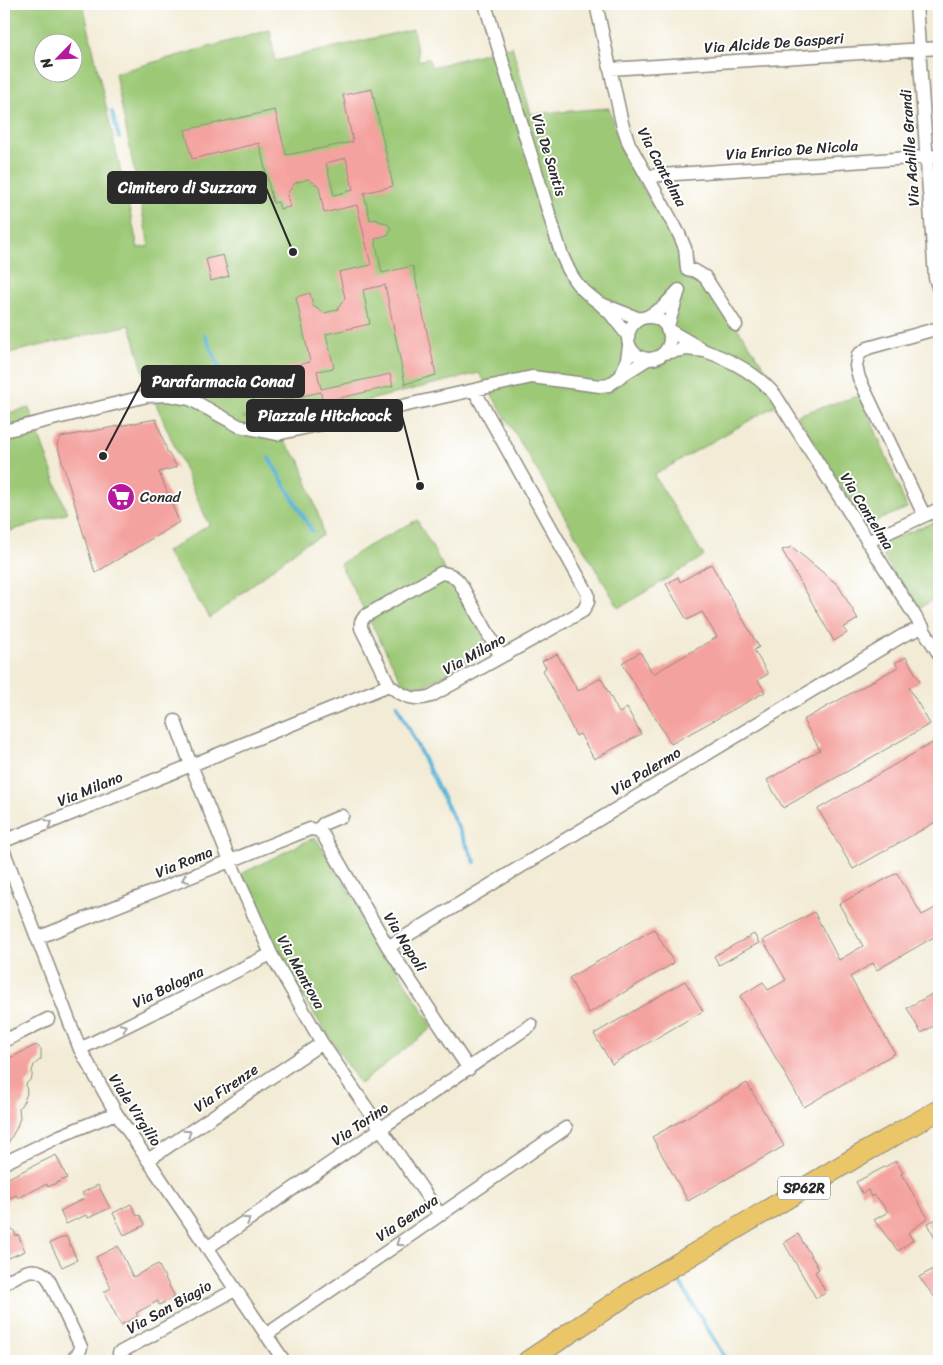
<svg xmlns="http://www.w3.org/2000/svg" width="943" height="1365" font-family="Sriracha,sans-serif">
<rect width="100%" height="100%" fill="#fff"/>
<filter id="ink" filterUnits="userSpaceOnUse"><feTurbulence type="fractalNoise" baseFrequency=".02" numOctaves="2"/><feDisplacementMap in="SourceGraphic" scale="10" xChannelSelector="R" yChannelSelector="G"/><feConvolveMatrix kernelMatrix="1 2 1 2 8 2 1 2 1" color-interpolation-filters="sRGB"/></filter>
<filter id="wash" filterUnits="userSpaceOnUse"><feTurbulence type="fractalNoise" baseFrequency=".0096" numOctaves="4" result="noise"/><feDisplacementMap in="SourceGraphic" scale="20" xChannelSelector="R" yChannelSelector="G"/><feGaussianBlur stdDeviation="1.12" result="paint"/><feColorMatrix in="noise" values="0 0 0 0 0 0 0 0 0 0 0 0 0 0 0 0 0 1.4 0 .05"/><feComposite in="paint" operator="in"/></filter>
<g filter="url(#wash)">
<rect width="100%" height="100%" fill="#f2ebd5"/>
<!-- green -->
<path fill="#9dc977" stroke="#647a51" fill-rule="evenodd" d="M8,4H83L138,248L149,246L115,73L270,30L275,61L413,29L419,61L428,58L432,67L512,46L531,114L609,108L623,154L659,216L787,399L654,475L704,556L619,608L479,373L280,422L243,417L284,442L300,461L321,523L322,536L304,544L210,618L166,552L209,525L146,381L130,325L4,354V42L9,41ZM42,42H72V72H42Z
M861,395L907,508L864,526L797,415Z
M29,408L67,513L4,533V414Z
M417,520L490,650L418,689L402,682L340,564L368,546Z
M939,520V597L915,610L877,545Z
M315,837L433,1027L360,1084L275,954L237,876Z"/>
<g fill="none" stroke-linecap="round" stroke-linejoin="round">
<!-- stream -->
<path stroke="#5ab4d8" stroke-width="4" d="M112,112L119,138
M205,335L232,397
M269,458L312,531
M397,705L475,862
M677,1278L727,1361"/>
</g>
<g id="blocks">
<!-- building -->
<path fill="#f4a29f" fill-rule="evenodd" d="M372,89L393,186L364,193L370,220L377,219L378,221L387,223L391,228L389,234L375,239L382,273L413,266L436,375L405,384L385,285L363,290L370,324L326,334L334,368L317,371L321,389L390,374L393,386L322,402L321,392L255,406L251,386L243,388L240,379L310,362L296,297L310,293L313,306L324,313L337,310L345,298L339,272L371,265L357,205L324,213L319,186L308,179L295,183L287,194L290,207L280,209L278,202L273,203L259,143L192,159L185,130L275,110L286,155L353,142L343,95ZM346,158L353,190L334,195L326,163Z
M223,255L229,276L211,281L206,259Z
M156,419L167,451L177,467L159,472L179,522L95,573L57,444L61,437Z
M792,547L838,585L858,619L843,628L847,633L834,641L782,550Z
M711,564L759,647L754,650L768,674L758,680L765,692L671,744L622,663L640,652L653,674L717,637L702,612L687,620L666,584L678,577L680,582Z
M557,654L578,691L601,678L619,713L627,708L641,734L594,759L580,734L576,736L543,670L546,668L542,661Z
M906,657L920,681L909,688L930,724L783,808L767,780L820,750L803,720L898,667L895,663Z
M939,739V820L853,869L818,809Z
M897,873L922,915L939,906V934L877,970L873,963L850,977L895,1053L804,1107L740,996L763,982L768,990L786,980L763,940L814,912L839,960L863,946L839,904Z
M654,929L674,963L589,1013L569,978Z
M754,934L759,943L719,965L714,956Z
M685,981L703,1011L612,1064L594,1034Z
M939,990V1023L921,1033L907,1008Z
M36,1045L41,1049V1059L34,1065L32,1071V1078L26,1084L27,1093L24,1101L19,1108L20,1118L16,1129L4,1150V1061Z
M747,1083L784,1146L688,1201L652,1137Z
M56,1155L67,1178L48,1187L47,1184L18,1198L16,1195L4,1201V1180Z
M896,1161L903,1173L901,1174L928,1218L908,1233L913,1240L898,1251L874,1220L888,1212L875,1195L871,1197L868,1190L862,1193L856,1182Z
M98,1185L110,1208L88,1218L86,1215L66,1224L60,1211L85,1198L82,1193Z
M131,1204L137,1216L140,1215L145,1225L124,1235L113,1213Z
M937,1219L939,1224V1248L928,1223Z
M13,1229L16,1236L18,1234L25,1251L4,1260V1233Z
M798,1234L819,1269L815,1272L826,1293L816,1298L784,1243Z
M66,1236L77,1260L62,1267L50,1243Z
M118,1246L133,1277L158,1264L175,1297L159,1305L158,1301L136,1313L138,1316L121,1325L104,1292L111,1288L96,1257Z
M939,1266V1303L919,1277Z"/>
</g>
</g>
<g filter="url(#ink)">
<use href="#blocks" fill-opacity="0" stroke="#8e8b80" stroke-width="1"/>
<g fill="none" stroke-linecap="round" stroke-linejoin="round">
<!-- minor casing -->
<g stroke="#8e8b80" stroke-width="15">
<path id="minor" d="M485,4L561,253C572,279 576,286 599,303
M596,4L622,123L629,144L679,234L685,248L687,269L695,271L705,277L736,325
M916,4L935,278L939,290
M610,69L939,48
M647,176L939,156
M647,317L662,308L679,290L667,329L705,351L686,349L664,353
M628 338a21 21 0 1 1 42 0a21 21 0 1 1-42 0Z
M628,336L610,313L599,303L640,319
M629,346L627,359L621,376L648,359
M705,351C731,360 758,375 775,395L939,654
M4,431L147,396L168,395L190,399L239,426L277,434L474,390
M924,515L859,378L856,366L858,355L868,348L939,328
M867,542L939,509
M389,685L361,628V622L365,616L441,573C450,574 455,576 460,583L501,657
M175,721L191,765L230,861L271,954L322,1043L440,1215
M318,830L323,835L388,947L469,1069
M4,841L389,685C402,696 415,702 431,696L583,611L588,602V594L474,390L532,377L600,386L609,385L621,376
M4,852L80,1049L116,1113L284,1361
M37,938L310,829L318,830L323,824L342,816
M388,947L902,636L923,627
M4,1041L48,1019
M80,1049L271,954
M148,1160L322,1043
M4,1163L60,1136L116,1113
M207,1248L531,1025
M4,1283C20,1275 34,1262 48,1278L81,1347L79,1353L70,1361
M266,1335L566,1128
M119,1353L235,1290"/>
</g>
<!-- primary casing -->
<g stroke="#8e8b80" stroke-width="22">
<path id="primary" d="M528,1361L640,1286L858,1156L939,1110"/>
</g>
<!-- minor -->
<use href="#minor" stroke="#fff" stroke-width="12"/>
<!-- primary -->
<use href="#primary" stroke="#ebc669" stroke-width="20"/>
</g>
<!-- one-way arrows -->
<defs><path id="oneway-chevron" d="M-2-3.5L2.5 0L-2 3.5" fill="none" stroke-width="1.6" stroke-linecap="round" stroke-linejoin="round" transform="scale(1.25)"/></defs>
<g stroke="#a0a0a0">
<use href="#oneway-chevron" transform="translate(49 823) rotate(-22)"/>
<use href="#oneway-chevron" transform="translate(185 879) rotate(158)"/>
<use href="#oneway-chevron" transform="translate(124 1027) rotate(-26)"/>
<use href="#oneway-chevron" transform="translate(188 1133) rotate(-34)"/>
<use href="#oneway-chevron" transform="translate(247 1220) rotate(-34)"/>
<use href="#oneway-chevron" transform="translate(399 1243) rotate(146)"/>
</g>
</g>
<!-- icons -->
<defs>
<g id="supermarket-disc" transform="scale(1.4375)"><circle r="9.5" fill="#b5179e" stroke="#fff"/><path d="M-6-5.5h2.5l.6 2H6L4.5 2H-2.5L-4.4-4H-6ZM-1.5 3.2a1.3 1.3 0 1 0 .1 0ZM3 3.2a1.3 1.3 0 1 0 .1 0Z" fill="#fff"/></g>
</defs>
<g fill-rule="evenodd">
<use href="#supermarket-disc" x="121" y="497"/>
</g>
<g text-anchor="middle" stroke-width="4" stroke-linejoin="round" paint-order="stroke">
<!-- shield labels -->
<rect fill="#fff" stroke="#6b6b6b" stroke-width="1" x="778" y="1176.5" width="52" height="23" rx="4"/>
<g font-size="14" font-weight="bold" fill="#2b2b2b">
<text x="804" y="1193">SP62R</text>
</g>
<!-- street labels -->
<g font-size="15" fill="#2b2b2b" stroke="#fff">
<text transform="translate(774 43) rotate(-4)" y="5">Via Alcide De Gasperi</text>
<text transform="translate(910 148) rotate(-94)" y="5">Via Achille Grandi</text>
<text transform="translate(792 150) rotate(-4)" y="5">Via Enrico De Nicola</text>
<text transform="translate(549 155) rotate(73)" y="5">Via De Santis</text>
<text transform="translate(662 167) rotate(62)" y="5">Via Cantelma</text>
<text transform="translate(867 511) rotate(58)" y="5">Via Cantelma</text>
<text transform="translate(474 654) rotate(-29)" y="5">Via Milano</text>
<text transform="translate(646 771) rotate(-31)" y="5">Via Palermo</text>
<text transform="translate(90 789) rotate(-22)" y="5">Via Milano</text>
<text transform="translate(184 862) rotate(-22)" y="5">Via Roma</text>
<text transform="translate(405 942) rotate(58)" y="5">Via Napoli</text>
<text transform="translate(301 972) rotate(61)" y="5">Via Mantova</text>
<text transform="translate(168 987) rotate(-26)" y="5">Via Bologna</text>
<text transform="translate(226 1088) rotate(-34)" y="5">Via Firenze</text>
<text transform="translate(135 1110) rotate(57)" y="5">Viale Virgilio</text>
<text transform="translate(360 1124) rotate(-34)" y="5">Via Torino</text>
<text transform="translate(407 1218) rotate(-34)" y="5">Via Genova</text>
<text transform="translate(169 1307) rotate(-29)" y="5">Via San Biagio</text>
</g>
<!-- poi labels -->
<g font-size="15" fill="#2b2b2b" stroke="#fff" text-anchor="start">
<text x="140" y="502">Conad</text>
</g>
</g>
<!-- callouts -->
<path fill="none" stroke="#2b2b2b" stroke-width="2" d="M293 252L266 188M103 456L142 382M420 486L402 416"/>
<g fill="#2b2b2b" stroke="#fff" stroke-width="2">
<circle cx="293" cy="252" r="5"/>
<circle cx="103" cy="456" r="5"/>
<circle cx="420" cy="486" r="5"/>
</g>
<g fill="#2b2b2b" stroke="#2b2b2b" stroke-width="2">
<rect x="108" y="172" width="158" height="31" rx="5"/>
<rect x="142" y="366" width="162" height="31" rx="5"/>
<rect x="247" y="400" width="155" height="31" rx="5"/>
</g>
<g font-size="16" text-anchor="middle" font-weight="bold" fill="#fff">
<text x="187" y="193">Cimitero di Suzzara</text>
<text x="223" y="387">Parafarmacia Conad</text>
<text x="325" y="421">Piazzale Hitchcock</text>
</g>
<!-- margin -->
<rect width="943" height="1365" fill="none" stroke="#fff" stroke-width="20"/>
<!-- north arrow -->
<g transform="translate(58 58) rotate(246)"><circle r="24" fill="#ffffff" stroke="#aaaaaa"/>
<path d="M0-4L9 19L0 12L-9 19Z" fill="#b5179e"/>
<text y="-8" font-size="14" font-weight="bold" text-anchor="middle" fill="#2b2b2b">N</text>
</g>
</svg>
